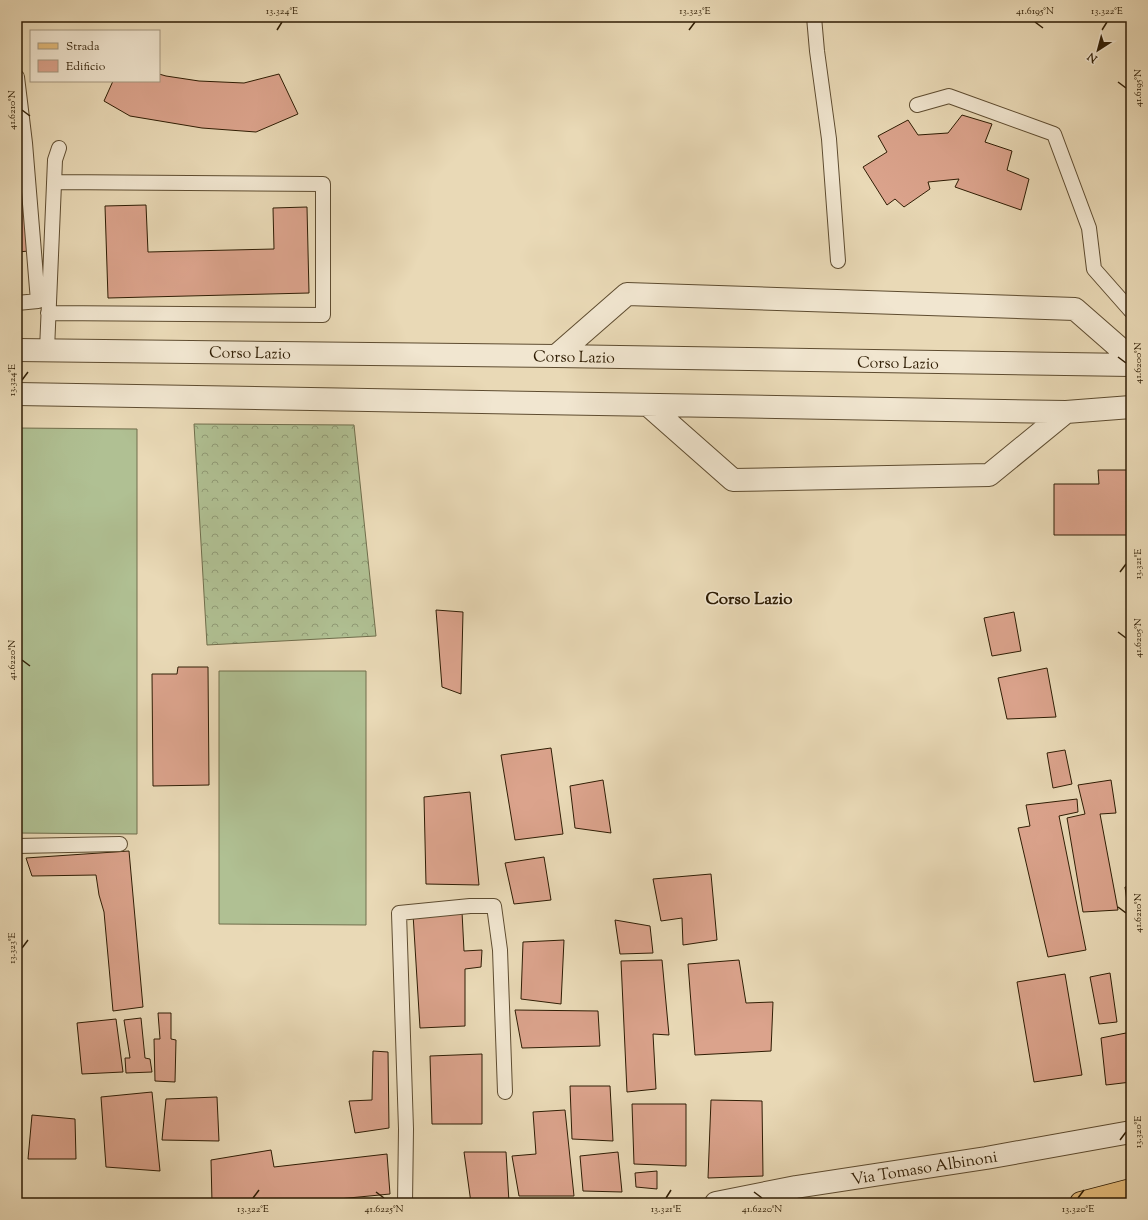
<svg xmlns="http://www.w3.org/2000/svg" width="1148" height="1220" font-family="'Sorts Mill Goudy',serif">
<defs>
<pattern id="forest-crowns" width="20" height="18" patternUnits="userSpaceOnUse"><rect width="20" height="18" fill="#b0c093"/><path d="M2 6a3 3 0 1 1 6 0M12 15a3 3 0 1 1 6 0" fill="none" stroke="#909b76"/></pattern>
</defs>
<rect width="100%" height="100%" fill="#e9d9b6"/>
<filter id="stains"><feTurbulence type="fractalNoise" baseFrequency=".005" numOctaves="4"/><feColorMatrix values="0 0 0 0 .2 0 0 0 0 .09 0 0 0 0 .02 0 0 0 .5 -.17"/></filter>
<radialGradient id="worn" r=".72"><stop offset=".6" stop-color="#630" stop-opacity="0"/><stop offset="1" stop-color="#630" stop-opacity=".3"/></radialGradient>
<!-- forest -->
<path fill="url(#forest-crowns)" stroke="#706e4c" d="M194,424L354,425L376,636L207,645Z"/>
<!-- garden -->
<path fill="#b0c093" stroke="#706e4c" d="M17,428L137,429V834L17,833Z
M219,671H366V925L219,924Z"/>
<!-- building -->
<path fill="#dba38c" stroke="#2f1d04" d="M159,74L166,76L199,81L244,83L279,74L298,114L256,132L202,128L130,116L104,101L113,81H159Z
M962,115L992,124L985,142L1012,151L1007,170L1029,179L1021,210L955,187L959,179L928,182L930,189L904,207L895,199L887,205L863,167L887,152L878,136L908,120L918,135L948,133Z
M17,201H26L29,251L17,252Z
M146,205L148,252L274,249L273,208L307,207L309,293L108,298L105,206Z
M1098,470H1131V535H1054V484H1099Z
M436,610L463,612L461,694L442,687Z
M1014,612L1021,651L992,656L984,618Z
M178,667H208L209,785L153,786L152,674H177Z
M1047,668L1056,717L1007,719L998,678Z
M551,748L563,834L515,840L501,755Z
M1065,750L1072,784L1053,788L1047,753Z
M603,780L611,833L575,828L570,786Z
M1111,780L1116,813L1100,814L1118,910L1083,912L1067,818L1085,814L1078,785Z
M470,792L479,885L426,884L424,797Z
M1077,799L1078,812L1059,816L1086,950L1048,957L1018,828L1030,826L1026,805Z
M129,851L143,1007L113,1011L104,912L99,895L96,875L32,876L26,858Z
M544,857L551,900L514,904L505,863Z
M711,874L717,940L683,945L682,918L661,921L653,879Z
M1131,886V930L1125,887Z
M462,912L464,951L482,950L481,967L465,969V1026L420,1028L413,914Z
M615,920L650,926L653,953L620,954Z
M564,940L561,1004L521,999L523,942Z
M662,960L669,1035L653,1034L656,1089L627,1092L621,961Z
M739,960L746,1003L773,1002L771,1051L695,1055L688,964Z
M1110,973L1117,1022L1099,1024L1090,977Z
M1065,974L1082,1075L1034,1082L1017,982Z
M515,1010L598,1011L600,1046L522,1048Z
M158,1013H171V1039L176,1040L175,1082L155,1081L154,1039H160Z
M141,1018L145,1058L150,1059L152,1072L126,1073L125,1058H130L124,1020Z
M116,1019L123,1072L82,1074L77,1023Z
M1131,1032V1082L1106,1085L1101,1038Z
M373,1051L388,1052L389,1128L355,1133L349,1101L372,1100Z
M482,1054V1124H432L430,1056Z
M570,1086H610L613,1141L572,1139Z
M152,1092L160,1171L106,1167L101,1097Z
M217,1097L219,1141L162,1140L166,1099Z
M711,1100L762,1101L763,1176L708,1178Z
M632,1104H686V1166L634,1164Z
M565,1110L574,1196H519L512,1156L536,1154L533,1112Z
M32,1115L75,1119L76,1159H28Z
M271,1150L274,1167L387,1154L390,1194L297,1203H212L211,1160Z
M464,1152H506L509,1202L471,1203Z
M618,1152L622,1192L583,1191L580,1156Z
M657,1171V1189L636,1187L635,1173Z"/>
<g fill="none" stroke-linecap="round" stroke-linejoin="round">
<!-- lane casing -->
<g stroke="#5e4c30" stroke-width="16">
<path id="lane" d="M814,17L817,51L829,139L838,261
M17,77L25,143L17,145
M917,105L949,96L1054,134L1089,228L1094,269L1131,311
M17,303L38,301L25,143
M48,313L323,315V184L54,182
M47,350L55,160L59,148
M17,846L120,844
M405,1203L406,1129L399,913L470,906H494L500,950L505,1092"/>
</g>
<!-- street casing -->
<g stroke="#5e4c30" stroke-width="24">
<path id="street" d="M17,350L556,356L1131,365
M556,356L627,294L1075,309L1131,358
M17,394L1066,412
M648,405L733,480L989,475L1066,412L1131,407
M716,1203L796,1187L986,1158L1131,1132"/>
</g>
<!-- primary casing -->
<g stroke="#2f1d04" stroke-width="24">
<path id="primary" d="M1081,1203L1131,1190"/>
</g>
<!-- lane -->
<use href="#lane" stroke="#f1e6d0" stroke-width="14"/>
<!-- street -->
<use href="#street" stroke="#f1e6d0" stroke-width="22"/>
<!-- primary -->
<use href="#primary" stroke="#e4bc7b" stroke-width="22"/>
</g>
<!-- ticks -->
<path fill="none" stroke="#2f1d04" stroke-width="1.5" d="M1035,22L1043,28M277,30L282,22M689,30L695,22M1102,30L1107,22M1118,82L1126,88M22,110L30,116M1118,357L1126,363M22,380L28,372M1120,572L1126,564M1118,632L1126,638M22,660L30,666M1118,907L1126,913M22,948L28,940M1120,1140L1126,1132M376,1192L384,1198M754,1192L762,1198M253,1198L259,1190M666,1198L671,1190M1078,1198L1084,1190"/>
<g text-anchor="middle" stroke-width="3" stroke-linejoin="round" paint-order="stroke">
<!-- street labels -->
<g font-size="16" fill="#2f1d04" stroke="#f1e6d0">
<text transform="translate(250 352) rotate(1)" y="6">Corso Lazio</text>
<text transform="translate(574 356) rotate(1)" y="6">Corso Lazio</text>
<text transform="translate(898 362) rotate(1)" y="6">Corso Lazio</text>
<text transform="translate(924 1167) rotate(-9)" y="6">Via Tomaso Albinoni</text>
</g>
<!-- neighbourhood labels -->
<g font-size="17" font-weight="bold" fill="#2f1d04" stroke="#f1e6d0">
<text x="749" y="604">Corso Lazio</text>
</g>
</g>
<!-- margin -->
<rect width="1148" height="1220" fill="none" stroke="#e9d9b6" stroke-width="44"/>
<!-- legend -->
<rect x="30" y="30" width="130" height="52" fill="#f1e6d0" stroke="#a3967e"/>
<rect x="38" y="43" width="20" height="6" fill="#e4bc7b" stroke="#a3967e"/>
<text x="66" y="50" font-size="12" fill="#2f1d04">Strada</text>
<rect x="38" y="60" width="20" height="12" fill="#dba38c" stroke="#a3967e"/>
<text x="66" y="70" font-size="12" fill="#2f1d04">Edificio</text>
<!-- north arrow -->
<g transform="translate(1098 50) rotate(216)" stroke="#f1e6d0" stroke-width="3" paint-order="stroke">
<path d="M0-3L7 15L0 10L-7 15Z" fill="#2f1d04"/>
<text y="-6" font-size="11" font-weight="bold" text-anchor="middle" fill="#2f1d04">N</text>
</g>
<rect x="22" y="22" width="1104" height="1176" fill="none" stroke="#2f1d04" stroke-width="1.5"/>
<g font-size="10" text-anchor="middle" fill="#2f1d04">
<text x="282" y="14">13.324°E</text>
<text x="695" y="14">13.323°E</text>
<text x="1035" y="14">41.6195°N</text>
<text x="1107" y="14">13.322°E</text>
<text transform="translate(1137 88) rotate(-90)" y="4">41.6195°N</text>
<text transform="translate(11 110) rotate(-90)" y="4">41.6210°N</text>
<text transform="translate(1137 363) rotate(-90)" y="4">41.6200°N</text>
<text transform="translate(11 380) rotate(-90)" y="4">13.324°E</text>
<text transform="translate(1137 564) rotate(-90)" y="4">13.321°E</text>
<text transform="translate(1137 638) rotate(-90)" y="4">41.6205°N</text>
<text transform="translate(11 660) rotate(-90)" y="4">41.6220°N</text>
<text transform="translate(1137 913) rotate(-90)" y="4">41.6210°N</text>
<text transform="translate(11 948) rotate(-90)" y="4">13.323°E</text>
<text transform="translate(1137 1132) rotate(-90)" y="4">13.320°E</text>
<text x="253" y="1212">13.322°E</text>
<text x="384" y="1212">41.6225°N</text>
<text x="666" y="1212">13.321°E</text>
<text x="762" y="1212">41.6220°N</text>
<text x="1078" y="1212">13.320°E</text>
</g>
<rect width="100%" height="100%" filter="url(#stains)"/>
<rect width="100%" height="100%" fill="url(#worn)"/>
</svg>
